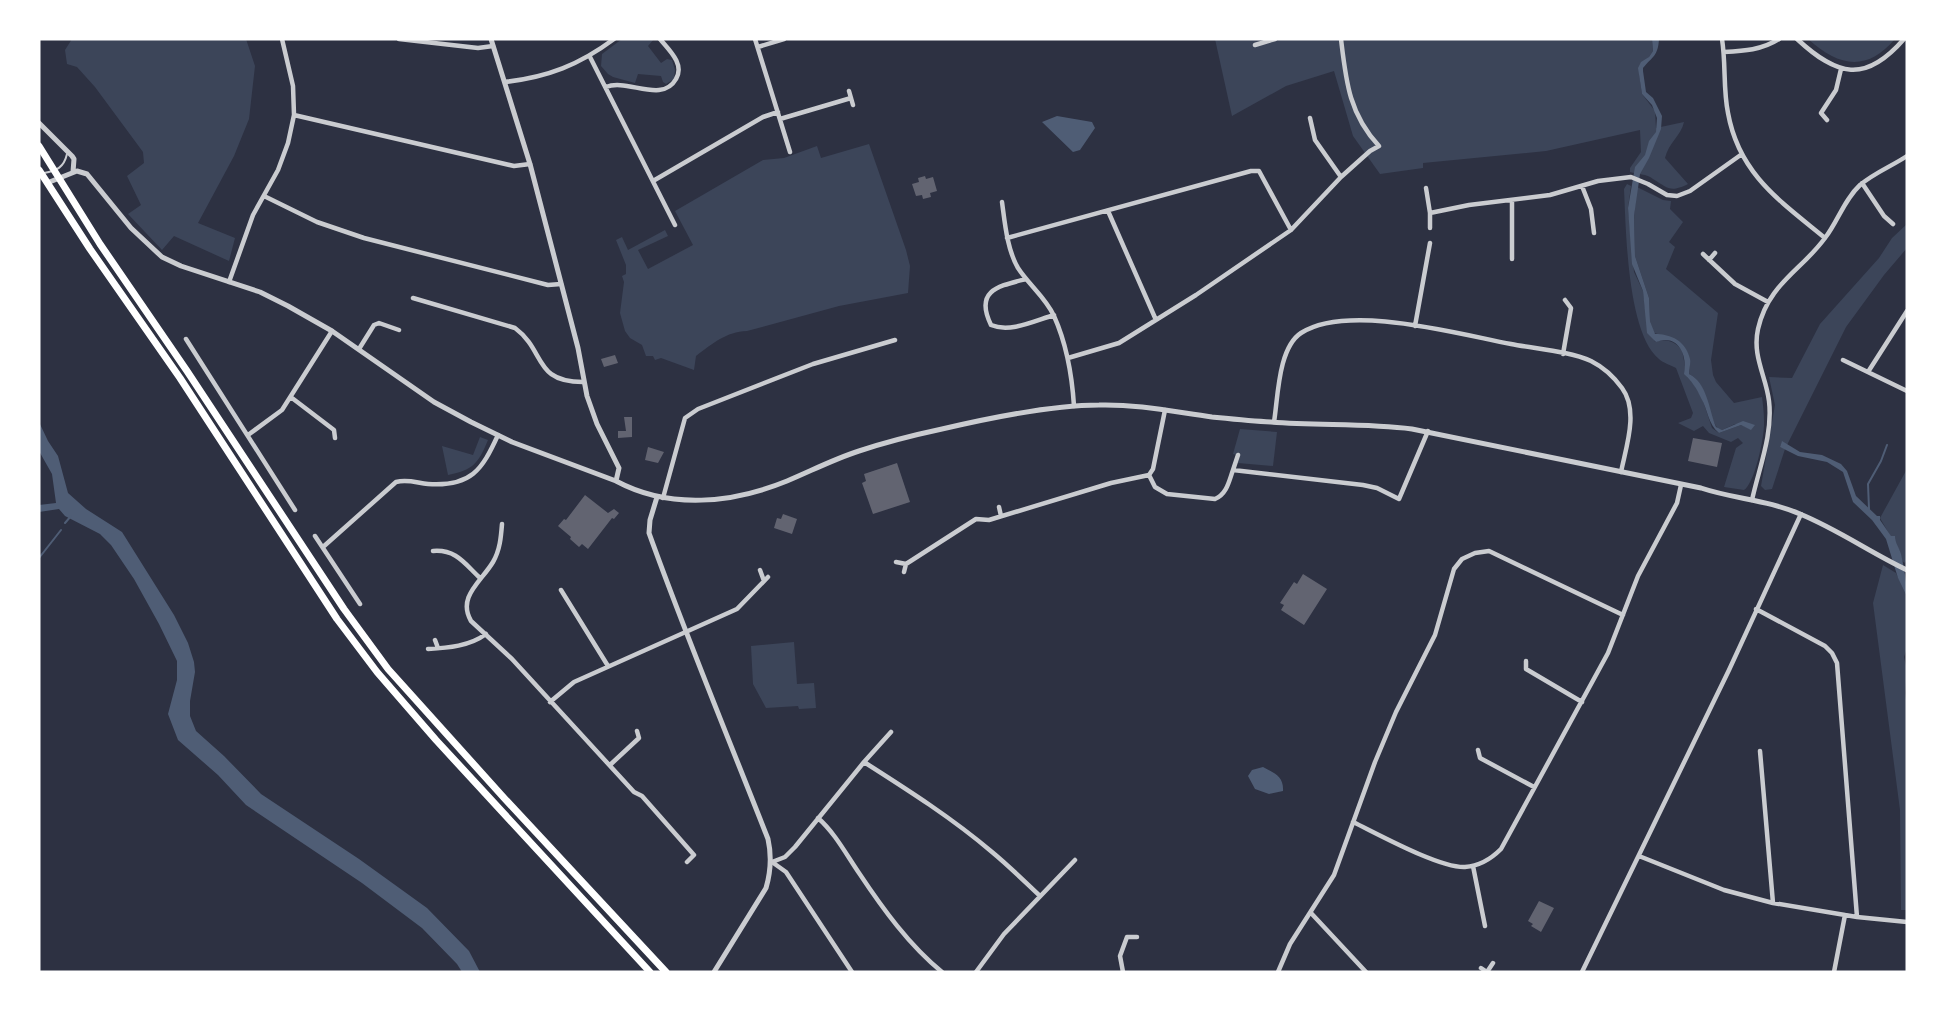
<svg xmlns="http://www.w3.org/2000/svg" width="1946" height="1011" font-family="'Noto Sans',sans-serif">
<rect width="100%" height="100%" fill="#2d3142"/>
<!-- green -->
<path fill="#3c4559" d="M72,39H246L255,66L249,119L234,156L198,223L235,238L229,261L174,236L162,250L128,214L141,205L127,176L144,163L143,152L95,87L77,67L67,64L65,50Z
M622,39H654L648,46L661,63L667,59L672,60L675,70L674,79L666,84L663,82L661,76L638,74L635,83L613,77L608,74L601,66L602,54Z
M1215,39H1652L1653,51L1639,73L1642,94L1655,111L1656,128L1684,122C1681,136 1669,142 1665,158L1688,184C1670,193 1668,188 1653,179C1647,174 1637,174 1630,172V168L1641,152L1640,130L1546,151L1423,163V168L1380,174L1353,136L1334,71L1286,86L1232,116Z
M1808,39H1895C1866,73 1838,66 1808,39Z
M869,144L906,250L910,266L908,293L839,306L747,331C726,332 713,343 696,356L694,370L661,358L655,360L653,356H646L642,345L630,338L625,331L620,313L624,282L622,276L626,274V265L616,240L622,237L628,250L665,230L668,236L638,250L648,269L693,245L675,211L763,160L784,158L817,146L821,158Z
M1627,184L1631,186L1628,208L1634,272L1643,291L1645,308L1655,342C1666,338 1674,341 1682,350L1687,377L1691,380L1702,398L1712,428L1719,433L1741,425L1751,429L1754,425L1735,424L1722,430L1718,429C1706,413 1709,384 1689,374C1689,369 1690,364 1689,359C1687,340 1668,337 1654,333L1650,321L1649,298L1635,256L1634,216L1637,187L1663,200L1671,201L1670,209L1683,222L1669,242L1675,247L1666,269L1718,313L1711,360L1713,375L1716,382L1734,403L1762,397C1763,405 1764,413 1764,421C1765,435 1755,483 1744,490L1724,487L1736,448L1743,443L1738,438L1731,442L1709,433L1703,426L1694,431L1678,423L1691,418L1693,413L1676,368C1671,365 1663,363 1659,359C1627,333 1626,229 1624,189Z
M1907,224V248L1884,275L1846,327L1787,445L1782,442L1780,447L1785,449L1772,489L1765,490L1761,486L1775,405L1769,377L1792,378L1820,324L1879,258L1892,238Z
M1240,429L1277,432L1273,466L1238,463L1240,456L1233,454Z
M480,437L488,440C478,464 473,470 448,475L442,446L473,455Z
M1907,469V559L1905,563L1902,561L1900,552L1895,541V538L1891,537L1880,518Z
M1883,565L1896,573L1907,597V648L1904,657L1907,670L1905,693L1907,706V910H1901L1900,810L1873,603Z
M794,642L797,684L814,683L816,708L799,709L798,706L766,708L753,684L751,646Z"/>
<!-- water -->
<path fill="#4f5d75" d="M1652,39H1659C1658,56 1653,56 1643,68V71L1646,92L1653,98L1662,116L1661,129L1649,158L1640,174L1634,216L1635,256L1649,298L1650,321L1655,334C1671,334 1686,341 1690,359C1691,363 1689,369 1689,374C1707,382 1709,410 1716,427L1722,430L1743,421L1755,425L1751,430L1741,425L1719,433C1708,424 1708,410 1701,398C1697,389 1691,380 1684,374C1688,355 1678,333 1656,342L1647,333L1643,291L1632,264L1628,208L1635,167L1645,155L1649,141L1656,132L1657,118L1652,105L1642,94L1638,68L1641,62L1649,57L1653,51Z
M1057,116L1092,122L1095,128L1080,150L1073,152L1042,122Z
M39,422L48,441L58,456L68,493L86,509L122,532L174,615L188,643L194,662L195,672L190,701V716L196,731L224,756L261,794L359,859L427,908L469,951L480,972H462L457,964L422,928L362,883L246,805L218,775L178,740L168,714L177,680V661L159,624L134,579L111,545L100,534L65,516L59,509L39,512V505L56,503L52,474L39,451Z
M1782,441L1800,452L1822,455L1841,464L1847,471L1856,496L1877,516H1880V520L1891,536H1895C1895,543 1899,547 1901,554C1904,568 1907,583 1907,597L1898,578L1886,539L1872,520L1853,502L1843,472L1827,462L1798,456L1780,447Z
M1263,767C1274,773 1284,776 1283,791L1269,794L1255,789L1248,776L1252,770Z"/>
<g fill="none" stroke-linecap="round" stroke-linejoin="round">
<!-- stream -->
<path stroke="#4f5d75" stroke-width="2" d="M1869,509L1868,484L1881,461L1887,445
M65,523L71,516
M39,558L61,530"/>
</g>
<!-- building -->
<path fill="#626471" d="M925,176L926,179L933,177L937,191L930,193L931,197L923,199L922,195L916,196L912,184L919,182L918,178Z
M615,355L618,363L604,367L601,359Z
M624,417H632V437L618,438V431H626Z
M1693,438L1722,443L1717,467L1688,461Z
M648,447L664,452L658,463L645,460Z
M897,463L910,502L873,514L862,483L866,481L864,474Z
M585,495L608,513L614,509L619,513L614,519L612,518L588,549L582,544L579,547L570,539L571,537L558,526L564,519L566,520Z
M783,514L797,519L792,534L774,528L777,518L781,519Z
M1303,574L1327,589L1304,625L1281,610L1284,605L1280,603L1294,582L1297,584Z
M1539,901L1554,908L1541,932L1531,926L1533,924L1528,921Z"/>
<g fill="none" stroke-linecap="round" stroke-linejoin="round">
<!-- service -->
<path stroke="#caccd0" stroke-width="2" d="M44,173C57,171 64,167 67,154"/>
<!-- minor -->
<path stroke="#caccd0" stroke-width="4.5" d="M399,39L478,48L493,46
M755,39L790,152
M1722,39C1726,64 1723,89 1728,113C1739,174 1780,201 1825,238
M1797,39C1837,76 1865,84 1904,39
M1255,45L1275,39
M758,47L784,39
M1724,52C1744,51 1762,50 1779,39
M590,57L675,225
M505,82C548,77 579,65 614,39
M606,87C627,78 662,104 676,79C685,64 669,50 660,39
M849,91L853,105
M294,115L514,166L530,164
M1310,118L1315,140L1341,177
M780,119L851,98
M1827,120L1821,113L1836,90L1841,69
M653,181L763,117L778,112
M1862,183L1884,216L1893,224
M1582,186L1591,209L1594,233
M1426,188L1430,213V228
M264,196L317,222L364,238L548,285L561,284
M1512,200V259
M1002,202C1005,224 1007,249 1018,268C1029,285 1046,298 1054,316C1067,345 1072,375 1074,406
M1108,211L1156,320
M1430,213L1469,205L1550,195L1598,181L1631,177L1648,184L1667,195L1677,196L1690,191L1742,154
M1007,238L1251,171H1259L1291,230
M1703,254L1735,284L1768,302
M1709,260L1715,253
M1026,279C999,286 974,290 991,325C1010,333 1034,321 1054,315
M229,282L253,215L278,170L288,143L294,115L293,86L282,39
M413,298L515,328C546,351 533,382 583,382
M1415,326L1430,243
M186,339L295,510
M359,349L374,325L379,323L399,330
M1563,354L1571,308L1565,300
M1068,358L1119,343L1196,295L1291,230L1341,177L1370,151L1379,146C1349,114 1346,81 1341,39
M1843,360L1907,391
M1868,372L1907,311
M292,398L334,430L335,438
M1274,422C1278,398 1278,348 1301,333C1348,303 1458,334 1511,344C1536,349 1569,351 1591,361C1603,367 1614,377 1622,388C1639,411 1626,447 1621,472
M248,435L282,410L332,331
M1233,470L1238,455
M1149,475L1155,487L1167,494L1215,499C1227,494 1229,481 1233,470L1363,485L1377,488L1399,499L1428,431
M663,498L685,418L698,409L813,364L895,340
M1752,500C1759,468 1773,434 1769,401C1766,376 1752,356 1758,329C1768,284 1801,271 1825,238C1838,221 1844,200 1860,185C1874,173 1892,166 1907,156
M999,507L1001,516
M502,524C501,537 500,550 493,562C481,582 457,597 471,621L512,659L634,792L642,796L694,855L687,862
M315,536L360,604
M323,547L396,482C408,479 417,483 428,484C471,487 482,470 498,435
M433,551C456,549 465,564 480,578
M896,562L906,564
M760,570L764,581
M904,572L906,564L976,519L989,520L1111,483L1149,475L1153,469L1165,410
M561,590L608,666
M1756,609L1825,646L1832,653L1837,663L1857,917
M435,640L438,648
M428,649C448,648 470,646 486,634
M1526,661V669L1582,702
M550,702L574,682L737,609L768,577
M1478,750L1480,758L1534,787
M1760,751L1773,903
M864,762C908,790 952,818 992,852C1009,866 1024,881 1040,896
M610,765L639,738L637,731
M818,818C835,833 846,854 859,873C883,909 909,945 942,972
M1353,822C1378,834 1439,868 1465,867C1480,866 1491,859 1501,849L1608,653L1638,576L1677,503L1681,485
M1639,856L1724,890L1773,903L1857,917L1907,922
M772,862L785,857L795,847L864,762L891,732
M772,862L786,872L852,972
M1473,866L1485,926
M1311,913L1366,972
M1481,968L1487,972L1493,963
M976,972L1004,934L1075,860
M1123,972L1120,956L1127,937H1137
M1278,972L1290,944L1334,875L1375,762L1396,712L1435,635L1454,569L1462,559L1475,553L1489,551L1623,615
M1582,972L1729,670L1801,514
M1834,972L1845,915"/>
<!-- tertiary -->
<path stroke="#caccd0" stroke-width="5" d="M491,39L530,164L578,348L587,396L597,424L619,468L616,481
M39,123L72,156L74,159L73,172
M47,183L77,171L87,174L131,228L162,257L181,266L260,292L288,306L332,331L434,402L471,422L512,442L616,481C670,510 733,503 787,481C811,471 834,459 859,451C886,442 914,435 942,429C989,418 1052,405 1099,405C1137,404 1175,412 1212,417C1232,419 1251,421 1271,422C1318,426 1365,423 1412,429L1701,488C1734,499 1768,500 1800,514C1837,529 1871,553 1907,570
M657,497L650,520L649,533C686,636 728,737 768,839C772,857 771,871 766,888L714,972"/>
<!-- trunk -->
<path stroke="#fff" stroke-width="7" d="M39,146L100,244L187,371L344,609L388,669L505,799L666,972
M39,170L90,249L180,378L337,619L377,672L436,740L650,972"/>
</g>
<!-- border -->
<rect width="1946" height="1011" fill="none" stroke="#ffffff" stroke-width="81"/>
</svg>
